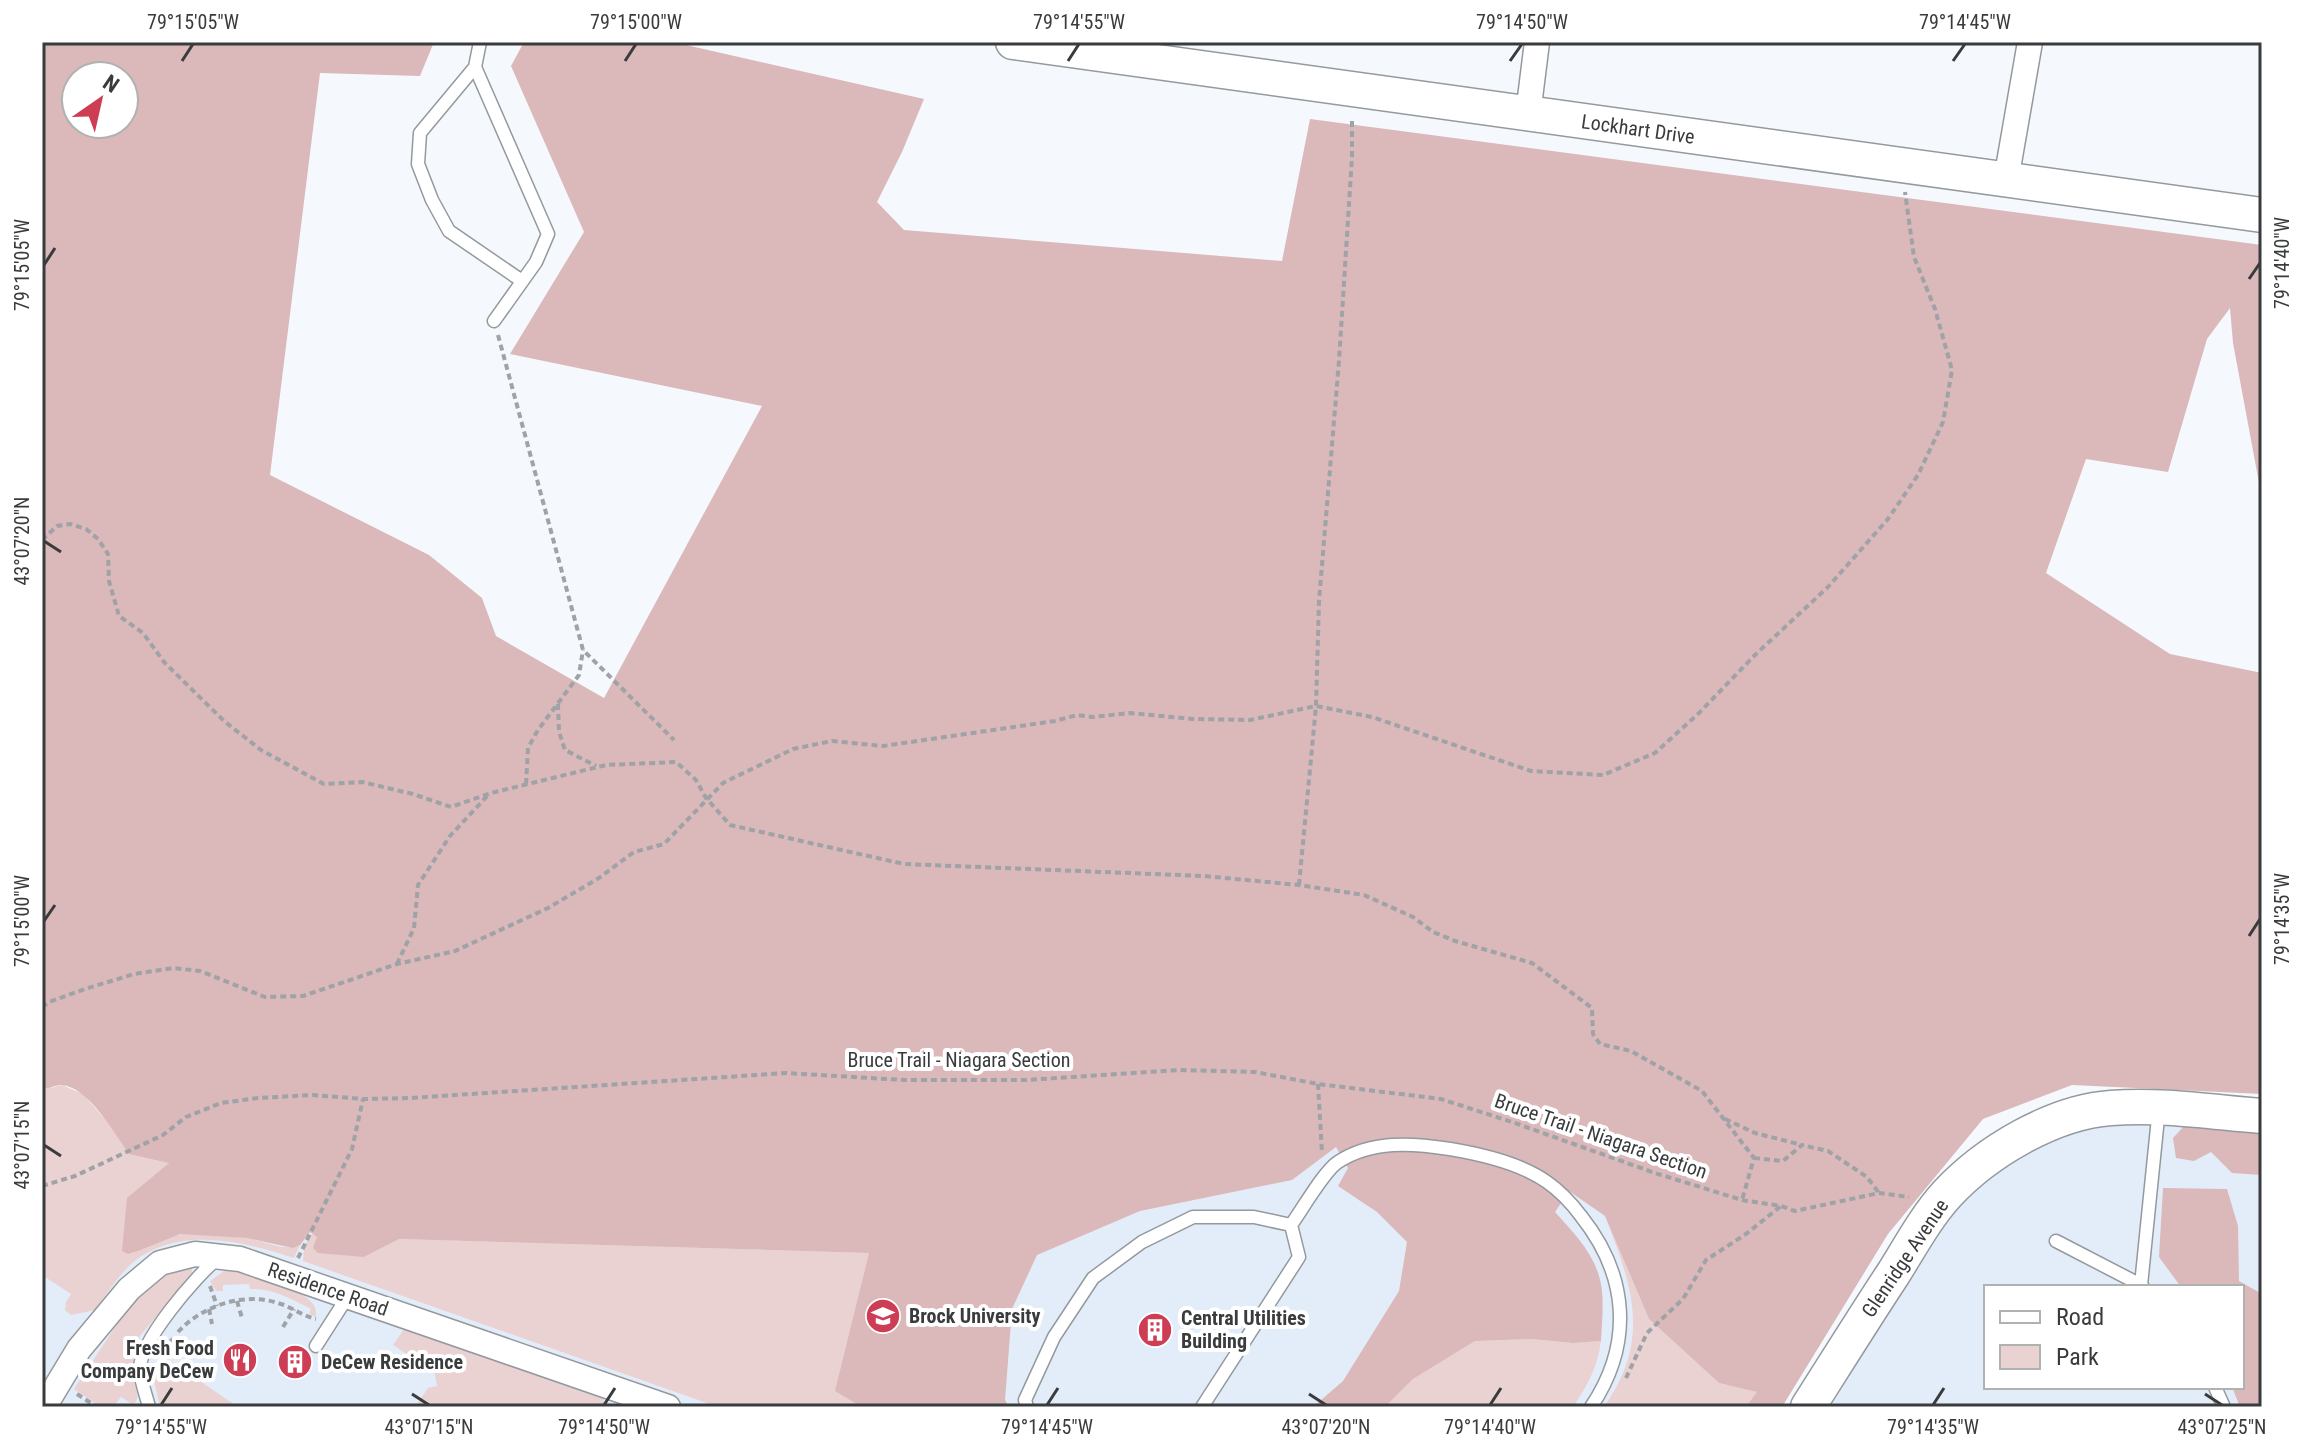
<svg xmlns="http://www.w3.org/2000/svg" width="2304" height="1449" font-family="'Roboto Condensed',sans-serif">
<rect width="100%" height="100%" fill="#f5f9fe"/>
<!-- built -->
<path fill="#e3edf9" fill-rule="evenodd" d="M1348,1111L1610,1191L1764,1407H42V1204Z
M2139,1121L2262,1134V1407H1828L1946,1216L1993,1175L2025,1152L2061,1137L2104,1125ZM1986,1287H2242V1387H1986Z"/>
<!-- green -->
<path fill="#ead2d2" d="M62,1085L83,1094L104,1118L169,1162L129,1254C146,1249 163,1236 182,1234C202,1233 225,1235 245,1238C263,1240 284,1252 300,1245L294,1258C242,1241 175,1224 129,1266C116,1279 106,1295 95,1310L71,1315L65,1310L66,1302L71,1294L42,1275V1090Z
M1605,1216L1649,1319L1719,1383L1758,1392L1746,1407H1604C1652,1338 1632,1287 1605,1216Z
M312,1234L364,1257L399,1239L869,1253L836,1391L862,1407H718L303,1261L304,1246Z
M192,1267V1273L140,1336L133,1360L134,1380L138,1396L135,1403L132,1404L121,1397L113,1407H101L74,1389L129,1306L160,1275Z
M235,1269C253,1273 303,1289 313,1304C316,1308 316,1311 316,1317L309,1314L311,1309C292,1299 272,1288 250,1289L249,1284L223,1285V1291H216L210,1281L224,1271Z
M406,1326L599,1395C603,1398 606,1402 603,1407H415L428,1388L437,1386L433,1365L424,1366L393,1345Z
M1531,1339L1573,1343L1601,1341C1597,1369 1588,1384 1573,1407H1385L1413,1379L1475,1341Z
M168,1353L171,1355L169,1360L238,1407H160L153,1376Z"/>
<!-- forest -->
<path fill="#dbb8b9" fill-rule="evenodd" d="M42,42H434L420,76L320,73L270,475L429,555L482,598L496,636L604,698L762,406L510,354L584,232L511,66L524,42H673L924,99L902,152L877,202L904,230L1282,261L1310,119L2262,245V499L2233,343L2230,308L2207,339L2168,472L2086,459L2046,573L2170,654L2262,673V1094L2072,1085L1983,1119L1888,1234L1782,1407H1746L1757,1392L1719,1383L1649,1319L1605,1216L1569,1191L1555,1212C1572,1231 1592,1251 1599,1276C1605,1295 1602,1320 1601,1341L1573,1343L1531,1339L1475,1341L1413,1379L1385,1407H1313L1343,1381L1399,1291L1407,1242L1377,1212L1338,1186L1348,1168L1336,1147L1292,1180L1140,1211L1037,1255L1012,1309L1005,1400L1009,1407H862L835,1391L869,1253L399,1239L364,1257L318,1253L313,1248L317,1237L310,1232L300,1245L293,1248L247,1238L180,1234L138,1251L128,1254L122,1251L127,1198L169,1163L129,1154C115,1134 88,1086 61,1085C56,1085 47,1089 42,1090ZM76,76H124V124H76Z
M2187,1123L2262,1128V1175L2232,1173L2211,1152L2194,1161L2176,1158L2173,1138Z
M2163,1188L2227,1189L2238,1226L2239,1281L2262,1294V1407H2240L2232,1387H2242V1287H2181L2159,1257Z"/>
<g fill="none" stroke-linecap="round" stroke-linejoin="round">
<!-- lane casing -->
<g stroke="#94999e" stroke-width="15">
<path id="lane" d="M480,42L475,67L548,234L536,262L494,321
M475,67L420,133L418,164L432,200L449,231L522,281
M1291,1225C1302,1210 1324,1171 1338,1162C1372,1140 1412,1143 1450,1149C1480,1154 1522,1164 1547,1182C1560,1191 1572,1204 1581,1216C1628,1275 1634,1343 1591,1407
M2056,1241L2141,1285
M2143,1287L2141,1285L2159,1108
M316,1346L348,1296
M2215,1387L2224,1407
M149,1407C146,1395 141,1382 140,1370C138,1343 196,1276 217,1259
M1027,1407L1025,1400L1054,1337L1093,1278L1142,1242L1193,1217H1254L1291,1225
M1202,1407L1299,1257L1291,1225"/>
</g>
<!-- street casing -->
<g stroke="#94999e" stroke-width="27">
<path id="street" d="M1528,114L1537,42
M2006,180L2030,42
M44,1407L79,1349L129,1289L160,1263L195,1254L240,1259L668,1407"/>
</g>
<!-- secondary casing -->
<g stroke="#94999e" stroke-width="37">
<path id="secondary" d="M1013,42L2262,215
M1808,1407C1836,1363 1864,1318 1893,1274C1910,1247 1926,1217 1947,1194C1986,1152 2053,1112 2111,1108C2160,1104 2212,1112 2262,1116"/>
</g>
<!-- path -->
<path stroke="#9fa2a6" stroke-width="4" stroke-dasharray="6 4" stroke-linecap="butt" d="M498,335L583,650L674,740
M42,540L57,526L70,524L86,529L98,539L108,554L109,581L119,616L143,633L164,662L224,721L261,750L324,784L362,782L413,794L451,807L491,793L606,765L676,762L696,780L706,798L730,825L904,864L1204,876L1299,885L1364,895L1413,917L1433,932L1455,941L1532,963L1592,1008L1593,1034L1600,1044L1631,1051L1702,1091L1754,1158L1742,1200
M558,704L559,732L565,750L596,766
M526,784L528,748L538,730L579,675L583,650
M1299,885L1316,706L1319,601L1339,361L1352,157V117
M397,964L414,928L418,885L450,836L489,794
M42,1007L49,1002L85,989L134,974L173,968L200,971L265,997L303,996L397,964L455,951L548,908L599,878L634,852L664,844L723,783L793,749L832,741L883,746L1055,721L1077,715L1092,717L1130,713L1193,719L1250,720L1316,706L1372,717L1531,771L1603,775L1655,753L1700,712L1755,655L1828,587L1888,519L1918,475L1943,422L1952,370L1935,309L1914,257L1905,192
M1318,1084L1322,1153
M1725,1119L1755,1133L1802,1145
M1754,1158L1783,1161L1802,1145L1828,1151L1867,1177L1879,1193
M42,1186L75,1176L163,1135L186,1117L221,1103L258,1098L313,1095L363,1099L411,1098L786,1073L904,1080H1026L1179,1070L1255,1072L1318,1084L1441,1099L1512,1122L1655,1173L1742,1200L1781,1206L1795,1211L1879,1193L1909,1197
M298,1258L352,1149L363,1099
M210,1286L217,1306
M237,1301L242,1318
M209,1309L212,1324
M283,1327L294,1309
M178,1332C203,1305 245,1291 281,1304C293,1308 303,1316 316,1319
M170,1339L179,1347
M1626,1378L1647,1333L1683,1299L1706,1260L1746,1234L1781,1206
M77,1394L97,1407
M1101,1407V1406"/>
<!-- lane -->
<use href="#lane" stroke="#fff" stroke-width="12"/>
<!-- street -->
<use href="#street" stroke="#fff" stroke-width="24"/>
<!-- secondary -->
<use href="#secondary" stroke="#fff" stroke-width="34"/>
</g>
<!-- ticks -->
<path fill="none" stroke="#393b3d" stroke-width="3" d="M182,61L193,44M625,61L636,44M1068,61L1079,44M1510,61L1522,44M1953,61L1965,44M44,265L55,248M2249,279L2260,263M44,541L61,552M44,921L55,905M2249,936L2260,919M44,1145L61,1156M412,1394L429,1405M1309,1394L1326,1405M2205,1394L2222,1405M161,1405L172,1388M604,1405L615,1388M1047,1405L1058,1388M1490,1405L1501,1388M1933,1405L1944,1388"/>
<!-- icons -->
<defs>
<g id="university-disc" transform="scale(1.8)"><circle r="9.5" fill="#cd3d53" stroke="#fff"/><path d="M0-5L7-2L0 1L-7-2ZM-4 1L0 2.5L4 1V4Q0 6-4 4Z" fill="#fff"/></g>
<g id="building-disc" transform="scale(1.8)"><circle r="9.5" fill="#cd3d53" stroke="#fff"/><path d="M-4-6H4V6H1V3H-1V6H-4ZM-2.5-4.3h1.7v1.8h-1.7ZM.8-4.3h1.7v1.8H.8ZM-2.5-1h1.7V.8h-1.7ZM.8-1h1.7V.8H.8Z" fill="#fff"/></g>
<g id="restaurant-disc" transform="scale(1.8)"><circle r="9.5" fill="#cd3d53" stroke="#fff"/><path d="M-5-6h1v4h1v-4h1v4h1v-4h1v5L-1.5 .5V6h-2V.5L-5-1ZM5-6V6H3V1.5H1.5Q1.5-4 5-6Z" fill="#fff"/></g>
</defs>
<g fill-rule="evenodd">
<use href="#university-disc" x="883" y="1316"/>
<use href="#building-disc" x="1155" y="1330"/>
<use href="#restaurant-disc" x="240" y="1360"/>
<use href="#building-disc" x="295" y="1362"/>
</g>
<g text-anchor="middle" stroke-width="8" stroke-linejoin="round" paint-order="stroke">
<!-- street labels -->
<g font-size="20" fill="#393b3d" stroke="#fff">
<text transform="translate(1638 129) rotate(8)" y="7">Lockhart Drive</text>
<text x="959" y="1067">Bruce Trail - Niagara Section</text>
<text transform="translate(1601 1136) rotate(19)" y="7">Bruce Trail - Niagara Section</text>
<text transform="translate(1905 1258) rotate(-56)" y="7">Glenridge Avenue</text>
<text transform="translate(328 1289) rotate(19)" y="7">Residence Road</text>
</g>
<!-- poi labels -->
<g font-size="20" font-weight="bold" fill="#393b3d" stroke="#fff" text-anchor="start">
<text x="909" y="1323">Brock University</text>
<text x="1181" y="1325">Central Utilities<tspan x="1181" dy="23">Building</tspan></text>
<text x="214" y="1355" text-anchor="end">Fresh Food<tspan x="214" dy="23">Company DeCew</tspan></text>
<text x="321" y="1369">DeCew Residence</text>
</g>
</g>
<!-- border -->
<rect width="2304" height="1449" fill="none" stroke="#ffffff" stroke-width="88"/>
<!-- legend -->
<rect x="1984" y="1285" width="260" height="104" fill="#ffffff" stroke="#b0b1b1" stroke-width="2"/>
<rect x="2000" y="1311" width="40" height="12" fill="#ffffff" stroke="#b0b1b1" stroke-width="2"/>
<text x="2056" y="1325" font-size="24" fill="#393b3d">Road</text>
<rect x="2000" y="1345" width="40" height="24" fill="#ead2d2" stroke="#b0b1b1" stroke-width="2"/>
<text x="2056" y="1365" font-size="24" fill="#393b3d">Park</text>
<!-- north arrow -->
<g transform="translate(100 100) rotate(34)"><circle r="38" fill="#ffffff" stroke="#b0b1b1" stroke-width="2"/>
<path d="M0-6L14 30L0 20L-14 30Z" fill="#cd3d53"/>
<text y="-12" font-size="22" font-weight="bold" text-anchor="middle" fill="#393b3d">N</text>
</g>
<rect x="44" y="44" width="2216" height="1361" fill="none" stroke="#393b3d" stroke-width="3"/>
<g font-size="20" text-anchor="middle" fill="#393b3d">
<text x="193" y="29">79°15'05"W</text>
<text x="636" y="29">79°15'00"W</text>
<text x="1079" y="29">79°14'55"W</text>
<text x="1522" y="29">79°14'50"W</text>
<text x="1965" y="29">79°14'45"W</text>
<text transform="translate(2282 263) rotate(-90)" y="7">79°14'40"W</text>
<text transform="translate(22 265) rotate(-90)" y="7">79°15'05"W</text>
<text transform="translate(22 541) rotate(-90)" y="7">43°07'20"N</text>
<text transform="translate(2282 919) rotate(-90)" y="7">79°14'35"W</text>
<text transform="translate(22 921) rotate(-90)" y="7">79°15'00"W</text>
<text transform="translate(22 1145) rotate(-90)" y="7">43°07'15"N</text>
<text x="161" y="1434">79°14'55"W</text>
<text x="429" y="1434">43°07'15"N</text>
<text x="604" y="1434">79°14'50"W</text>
<text x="1047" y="1434">79°14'45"W</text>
<text x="1326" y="1434">43°07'20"N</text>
<text x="1490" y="1434">79°14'40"W</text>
<text x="1933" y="1434">79°14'35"W</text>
<text x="2222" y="1434">43°07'25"N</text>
</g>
</svg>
